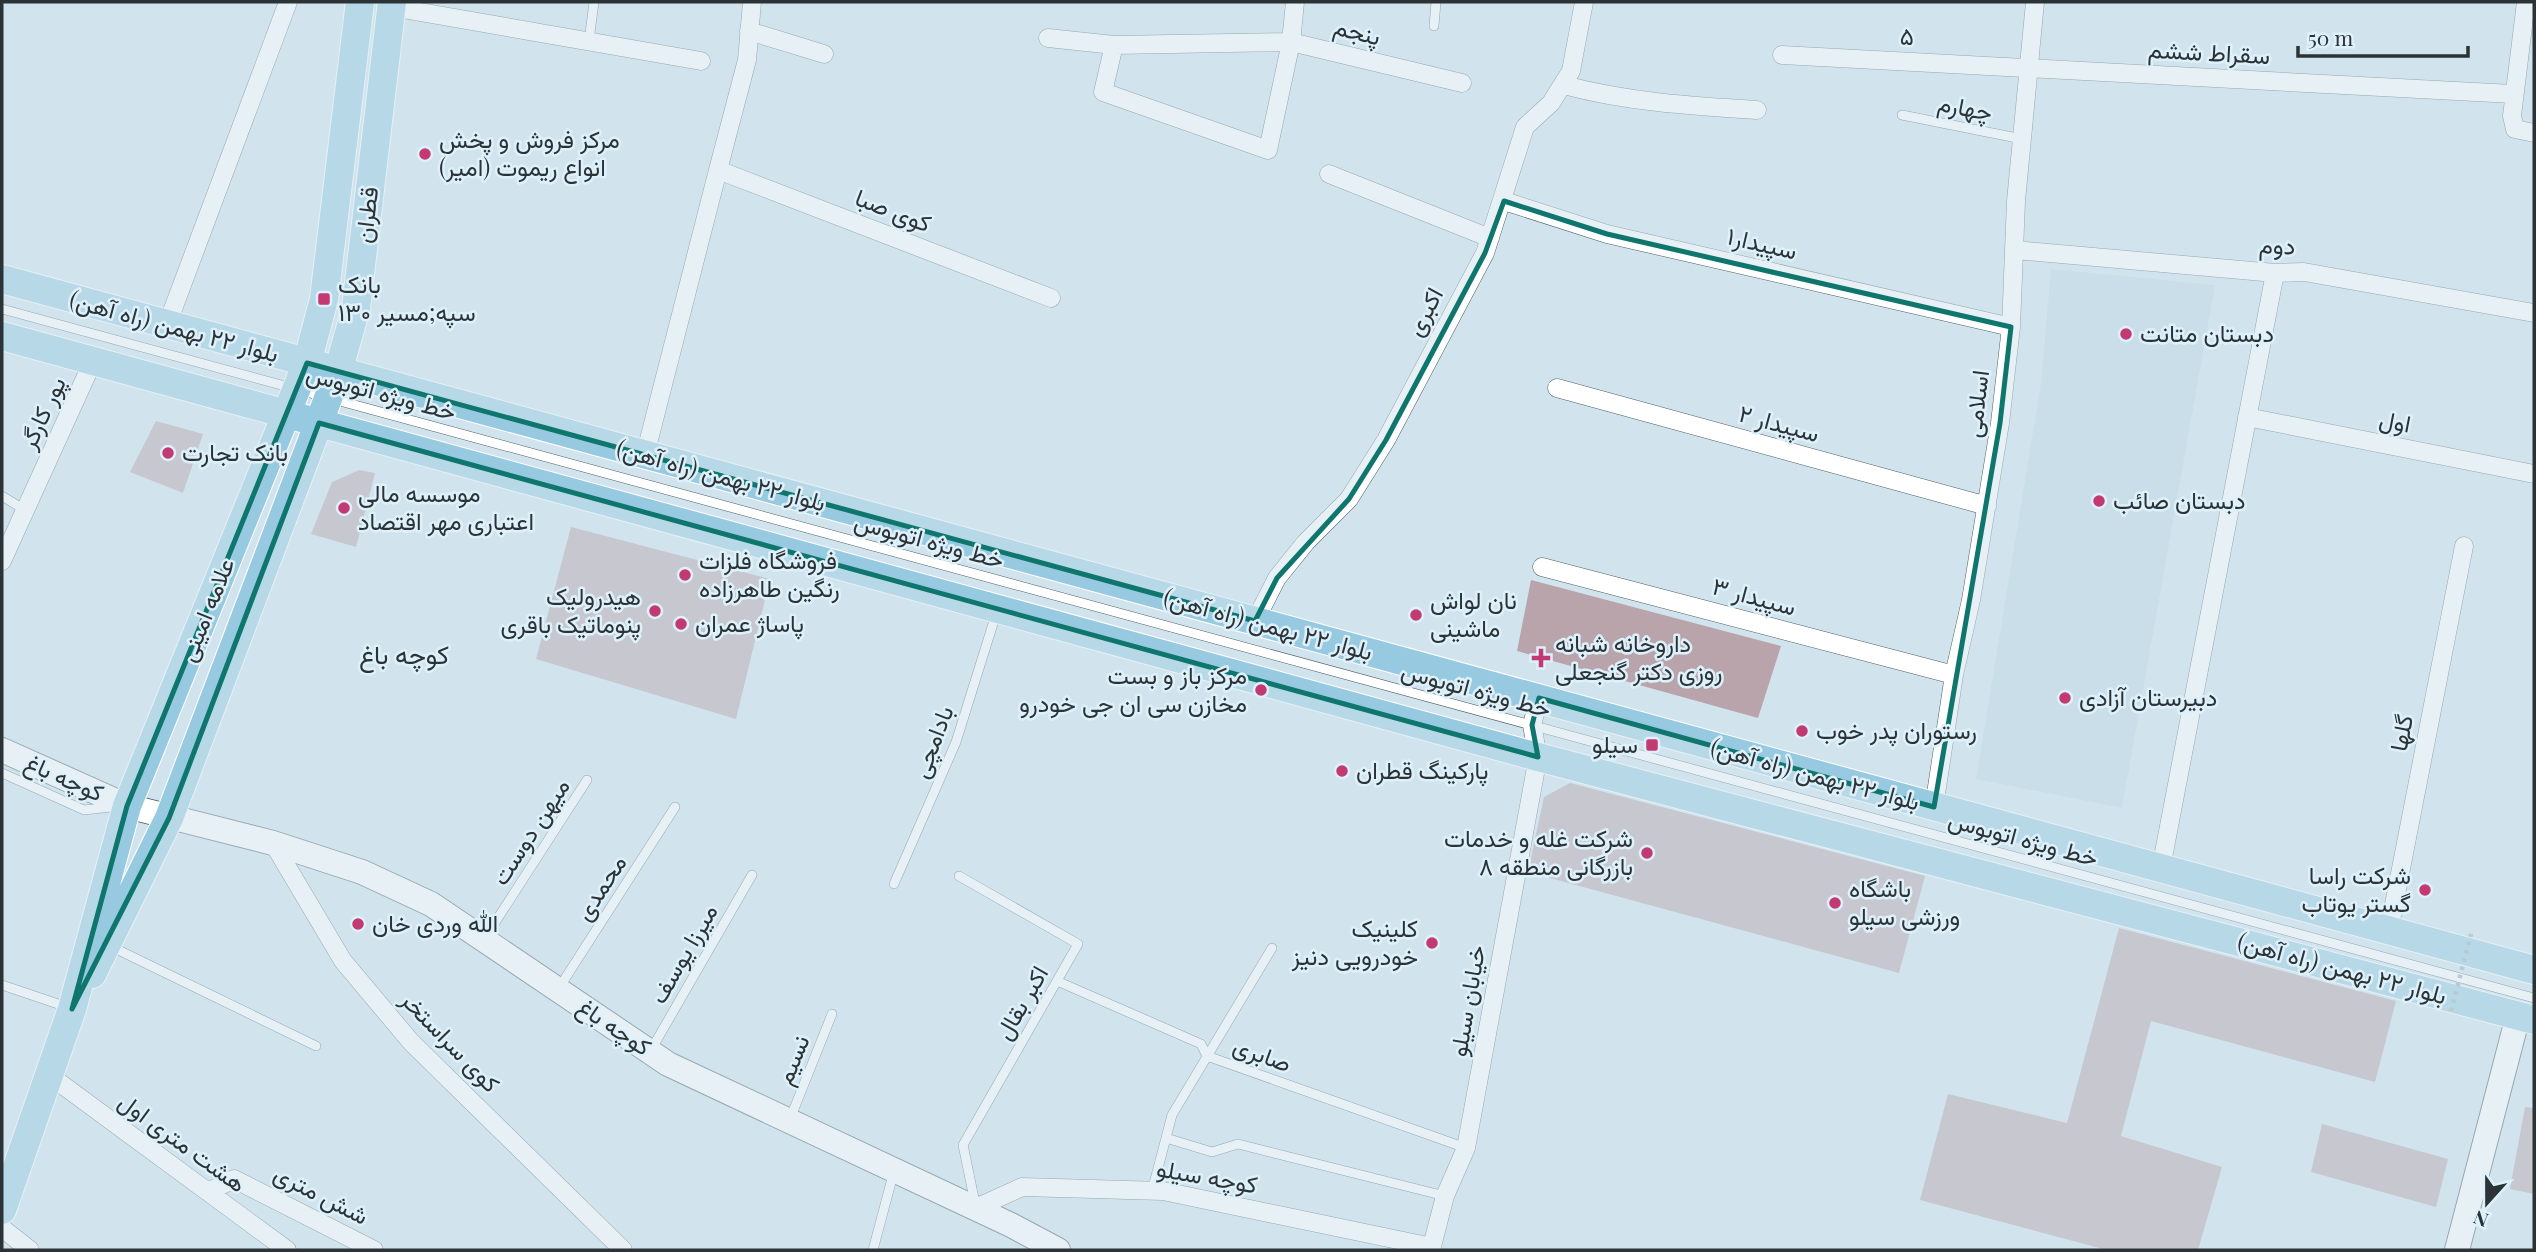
<svg xmlns="http://www.w3.org/2000/svg" width="2536" height="1252" font-family="'Playfair Display',Vazirmatn,serif">
<rect width="100%" height="100%" fill="#d1e4ed"/>
<!-- built -->
<path fill="#bed8e5" d="M2051,269L2215,285L2122,808L1976,779L2041,383Z"/>
<!-- building -->
<path fill="#b8a4aa" d="M156,421L203,434L183,493L130,472Z
M359,470L375,473L356,547L311,534L332,482Z
M571,527L770,579L736,719L536,659Z
M1531,580L1781,646L1758,718L1517,651Z
M1570,783L1925,876L1899,973L1528,872L1544,797Z
M2119,928L2396,1001L2375,1082L2151,1021L2121,1136L2222,1167L2198,1250H2107L1920,1200L1948,1094L2067,1123Z
M2525,1107L2534,1108V1194L2510,1189Z
M2322,1124L2448,1159L2436,1207L2311,1172Z"/>
<g fill="none" stroke-linecap="round" stroke-linejoin="round">
<!-- lane casing -->
<g stroke="#4e5f67" stroke-width="10">
<path id="lane" d="M1434,26L1436,2
M589,41L594,2
M1902,115L2022,139
M2,309L2534,998
M2,496L25,510
M2,773L84,810L111,807
M959,876L1078,944L963,1145L975,1203
M894,884L956,742L997,611
M485,938L587,780
M110,946L316,1046
M1057,981L1201,1044L1207,1056L1466,1148
M2,985L67,1007
M559,988L675,807
M651,1050L752,875
M790,1119L832,1014
M1166,1138L1212,1152L1238,1144L1445,1196
M1152,1191L1172,1115L1272,948
M873,1250L894,1171"/>
</g>
<!-- street casing -->
<g stroke="#4e5f67" stroke-width="19">
<path id="street" d="M752,2L747,60L718,170L1051,298
M2526,2L2512,116L2515,129L2534,133
M391,7L701,61
M749,31L824,54
M1048,38L1114,45L1291,42L1462,83
M1114,45L1103,92L1268,150L1291,42L1295,2
M1782,55L2513,94
M1564,85C1627,102 1692,106 1757,110
M1329,174L1490,238
M1504,201L1607,234L2011,327
M2015,250L2275,273L2304,272L2534,313
M167,325L288,2
M1557,388L1987,506
M2247,417L2534,474
M645,455L718,170
M2,561L93,361
M1542,567L1954,675
M1255,621L1277,578L1306,542L1349,499L1386,440L1485,253L1525,127L1551,103L1571,71L1584,2
M1934,807L1954,675L1971,600L2000,423L2011,327L2016,201L2035,2
M273,843L343,961L411,1042L623,1250
M2161,868L2275,273
M2389,930L2464,546
M49,1075L287,1250
M208,1192L234,1179L374,1250
M976,1208L1022,1187L1163,1191L1432,1247
M2,1228L30,1250
M1431,1250L1445,1196L1466,1148L1538,757L1532,725L1539,698"/>
</g>
<!-- secondary casing -->
<g stroke="#4e5f67" stroke-width="26">
<path id="secondary" d="M2,750L127,806L273,843L362,872L431,904L668,1064L1011,1225L1058,1250
M2457,1250L2518,1016"/>
</g>
<!-- primary casing -->
<g stroke="#fff" stroke-width="30">
<path id="primary" d="M2,279L2534,970
M2,336L1538,757L2534,1020
M92,974L169,818L338,372L356,308L392,2
M2,1210L72,1009L127,806L307,363L324,299L360,2"/>
</g>
<!-- lane -->
<use href="#lane" stroke="#fff" stroke-width="9"/>
<!-- street -->
<use href="#street" stroke="#fff" stroke-width="18"/>
<!-- secondary -->
<use href="#secondary" stroke="#fff" stroke-width="24"/>
<!-- primary -->
<use href="#primary" stroke="#97cae0" stroke-width="28"/>
<!-- path-bridge -->
<path stroke="#9babb2" stroke-width="4.5" stroke-dasharray="3.5 5" stroke-linecap="butt" d="M2451,1011L2471,934"/>
</g>
<!-- marked area -->
<path d="M0 0H2536V1252H0ZM1504,201L1607,234L2011,327L2000,423L1934,807L1539,698L1532,725L1538,757L319,423L169,818L72,1009L127,806L307,363L1255,621L1277,578L1349,499L1386,440L1485,253Z" fill="#d1e4ed" fill-opacity=".55" fill-rule="evenodd"/>
<path fill="none" stroke="#0f766e" stroke-width="5" stroke-linejoin="round" d="M1504,201L1607,234L2011,327L2000,423L1934,807L1539,698L1532,725L1538,757L319,423L169,818L72,1009L127,806L307,363L1255,621L1277,578L1349,499L1386,440L1485,253Z"/>
<!-- markers -->
<g fill="#c33971" stroke="#def1fb" stroke-width="2.5">
<circle cx="425" cy="154" r="7"/>
<rect x="317" y="292" width="14" height="14" rx="3.5"/>
<circle cx="2126" cy="334" r="7"/>
<circle cx="168" cy="453" r="7"/>
<circle cx="2099" cy="501" r="7"/>
<circle cx="344" cy="508" r="7"/>
<circle cx="685" cy="575" r="7"/>
<circle cx="655" cy="611" r="7"/>
<circle cx="1416" cy="615" r="7"/>
<circle cx="681" cy="624" r="7"/>
<path d="M1537.5 647.5h7v7h7v7h-7v7h-7v-7h-7v-7h7z"/>
<circle cx="1261" cy="690" r="7"/>
<circle cx="2065" cy="698" r="7"/>
<circle cx="1802" cy="731" r="7"/>
<rect x="1645" y="738" width="14" height="14" rx="3.5"/>
<circle cx="1342" cy="771" r="7"/>
<circle cx="1647" cy="853" r="7"/>
<circle cx="2425" cy="890" r="7"/>
<circle cx="1835" cy="903" r="7"/>
<circle cx="358" cy="924" r="7"/>
<circle cx="1432" cy="943" r="7"/>
</g>
<g text-anchor="middle" stroke-width="5" stroke-linejoin="round" paint-order="stroke">
<!-- street labels -->
<g font-size="24" fill="#2b3337" stroke="#def1fb">
<text transform="translate(1357 32) rotate(14)" y="8">پنجم</text>
<text transform="translate(1907 37) rotate(3)" y="8">۵</text>
<text transform="translate(2209 53) rotate(3)" y="8">سقراط ششم</text>
<text transform="translate(1965 108) rotate(11)" y="8">چهارم</text>
<text transform="translate(893 211) rotate(21)" y="8">کوی صبا</text>
<text transform="translate(367 215) rotate(-83)" y="8">قطران</text>
<text transform="translate(1762 244) rotate(13)" y="8">سپیدار۱</text>
<text transform="translate(2277 246) rotate(2)" y="8">دوم</text>
<text transform="translate(1425 312) rotate(-62)" y="8">اکبری</text>
<text transform="translate(174 327) rotate(15)" y="8">بلوار ۲۲ بهمن (راه آهن)</text>
<text transform="translate(381 393) rotate(15)" y="8">خط ویژه اتوبوس</text>
<text transform="translate(1977 404) rotate(-83)" y="8">اسلامی</text>
<text transform="translate(43 413) rotate(-65)" y="8">پور کارگر</text>
<text transform="translate(2395 422) rotate(11)" y="8">اول</text>
<text transform="translate(1779 424) rotate(15)" y="8">سپیدار ۲</text>
<text transform="translate(721 476) rotate(15)" y="8">بلوار ۲۲ بهمن (راه آهن)</text>
<text transform="translate(929 541) rotate(15)" y="8">خط ویژه اتوبوس</text>
<text transform="translate(1754 597) rotate(15)" y="8">سپیدار ۳</text>
<text transform="translate(207 610) rotate(-68)" y="8">علامه امینی</text>
<text transform="translate(1268 625) rotate(15)" y="8">بلوار ۲۲ بهمن (راه آهن)</text>
<text transform="translate(1476 690) rotate(15)" y="8">خط ویژه اتوبوس</text>
<text transform="translate(2402 733) rotate(-79)" y="8">گلها</text>
<text transform="translate(933 742) rotate(-69)" y="8">بادامچی</text>
<text transform="translate(1815 775) rotate(15)" y="8">بلوار ۲۲ بهمن (راه آهن)</text>
<text transform="translate(64 778) rotate(24)" y="8">کوچه باغ</text>
<text transform="translate(531 832) rotate(-57)" y="8">میهن دوست</text>
<text transform="translate(2023 839) rotate(15)" y="8">خط ویژه اتوبوس</text>
<text transform="translate(601 888) rotate(-57)" y="8">محمدی</text>
<text transform="translate(684 954) rotate(-60)" y="8">میرزا یوسف</text>
<text transform="translate(2342 969) rotate(15)" y="8">بلوار ۲۲ بهمن (راه آهن)</text>
<text transform="translate(1468 1001) rotate(-80)" y="8">خیابان سیلو</text>
<text transform="translate(1022 1003) rotate(-60)" y="8">اکبر بقال</text>
<text transform="translate(614 1027) rotate(34)" y="8">کوچه باغ</text>
<text transform="translate(450 1042) rotate(46)" y="8">کوی سراستخر</text>
<text transform="translate(1262 1055) rotate(20)" y="8">صابری</text>
<text transform="translate(793 1060) rotate(-68)" y="8">نسیم</text>
<text transform="translate(182 1143) rotate(36)" y="8">هشت متری اول</text>
<text transform="translate(1207 1177) rotate(10)" y="8">کوچه سیلو</text>
<text transform="translate(321 1195) rotate(27)" y="8">شش متری</text>
</g>
<!-- poi labels -->
<g font-size="24" fill="#2b3337" stroke="#def1fb" text-anchor="start">
<text x="439" y="148">مرکز فروش و پخش<tspan x="439" dy="28">انواع ریموت (امیر)</tspan></text>
<text x="338" y="293">بانک<tspan x="338" dy="28">سپه;مسیر ۱۳۰</tspan></text>
<text x="2140" y="342">دبستان متانت</text>
<text x="182" y="461">بانک تجارت</text>
<text x="358" y="502">موسسه مالی<tspan x="358" dy="28">اعتباری مهر اقتصاد</tspan></text>
<text x="2113" y="509">دبستان صائب</text>
<text x="699" y="569">فروشگاه فلزات<tspan x="699" dy="28">رنگین طاهرزاده</tspan></text>
<text x="641" y="605" text-anchor="end">هیدرولیک<tspan x="641" dy="28">پنوماتیک باقری</tspan></text>
<text x="1430" y="609">نان لواش<tspan x="1430" dy="28">ماشینی</tspan></text>
<text x="695" y="632">پاساژ عمران</text>
<text x="1555" y="652">داروخانه شبانه<tspan x="1555" dy="28">روزی دکتر گنجعلی</tspan></text>
<text x="1247" y="684" text-anchor="end">مرکز باز و بست<tspan x="1247" dy="28">مخازن سی ان جی خودرو</tspan></text>
<text x="2079" y="706">دبیرستان آزادی</text>
<text x="1816" y="739">رستوران پدر خوب</text>
<text x="1638" y="753" text-anchor="end">سیلو</text>
<text x="1356" y="779">پارکینگ قطران</text>
<text x="1633" y="847" text-anchor="end">شرکت غله و خدمات<tspan x="1633" dy="28">بازرگانی منطقه ۸</tspan></text>
<text x="2411" y="884" text-anchor="end">شرکت راسا<tspan x="2411" dy="28">گستر یوتاب</tspan></text>
<text x="1849" y="897">باشگاه<tspan x="1849" dy="28">ورزشی سیلو</tspan></text>
<text x="372" y="932">الله وردی خان</text>
<text x="1418" y="937" text-anchor="end">کلینیک<tspan x="1418" dy="28">خودرویی دنیز</tspan></text>
</g>
<!-- neighbourhood labels -->
<g font-size="26" fill="#2b3337" stroke="#def1fb">
<text x="404" y="664">کوچه باغ</text>
</g>
</g>
<!-- border -->
<rect width="2536" height="1252" fill="none" stroke="#2b3337" stroke-width="7"/>
<!-- north arrow -->
<g transform="translate(2487 1203) rotate(201)" stroke="#def1fb" stroke-width="5" paint-order="stroke">
<path d="M0-5L12 26L0 18L-12 26Z" fill="#2b3337"/>
<text y="-10" font-size="19" font-weight="bold" text-anchor="middle" fill="#2b3337">N</text>
</g>
<!-- scale -->
<path d="M2298 46v10h170v-10" fill="none" stroke="#2b3337" stroke-width="3.5"/>
<text x="2308" y="46" font-size="21" fill="#2b3337" stroke="#def1fb" stroke-width="5" paint-order="stroke">50 m</text>
</svg>
